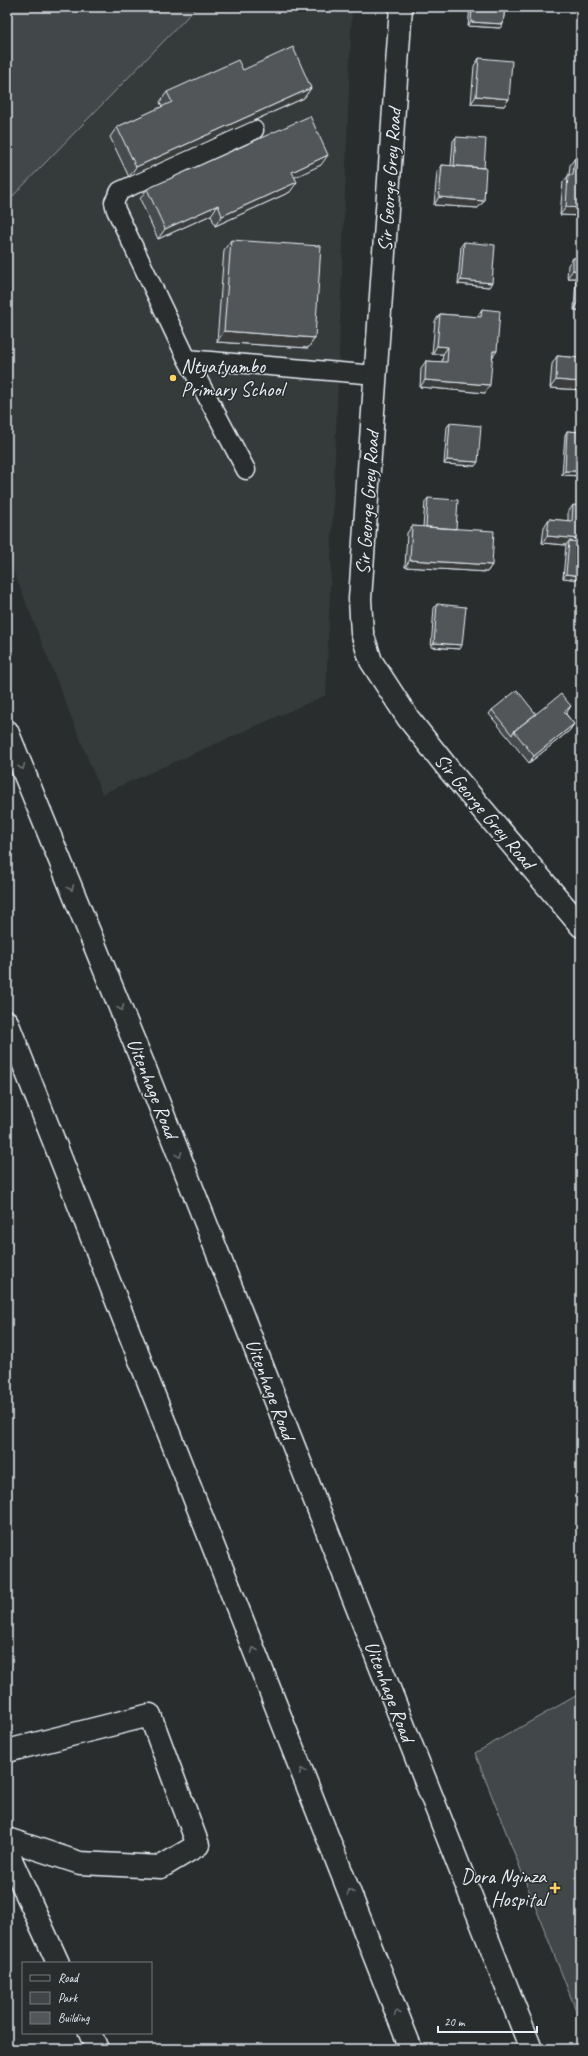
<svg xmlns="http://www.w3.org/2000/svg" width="588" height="2056" font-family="Caveat,sans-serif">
<rect width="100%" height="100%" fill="#2a2d2e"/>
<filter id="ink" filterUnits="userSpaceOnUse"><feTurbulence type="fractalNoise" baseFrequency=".025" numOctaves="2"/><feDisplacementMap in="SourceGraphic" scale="8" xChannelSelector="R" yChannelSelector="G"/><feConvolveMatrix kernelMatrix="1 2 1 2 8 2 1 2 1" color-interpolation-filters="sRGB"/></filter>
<g filter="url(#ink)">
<!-- built -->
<path fill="#363a3b" d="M197,7H352L326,695L102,794L7,555V202Z"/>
<!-- green -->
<path fill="#424648" stroke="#959ca0" d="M7,7H197L7,202Z
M581,1693V2023L475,1753Z"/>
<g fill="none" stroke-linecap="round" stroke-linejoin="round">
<!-- lane casing -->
<g stroke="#e8f1f8" stroke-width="21">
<path id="lane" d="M187,359L376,375
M246,470L187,359L116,210L114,202L120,191L254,130"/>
</g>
<!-- street casing -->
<g stroke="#e8f1f8" stroke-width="25">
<path id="street" d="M401,7L360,599L362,633L371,661L408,718L450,771L581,926
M7,1751L150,1715L198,1845L161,1867L80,1863L7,1839
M7,1851L58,1963
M90,2033L97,2049"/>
</g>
<!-- primary casing -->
<g stroke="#e8f1f8" stroke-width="25">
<path id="primary" d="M7,731L144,1066L531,2049
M7,1022L411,2049"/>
</g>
<!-- lane -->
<use href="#lane" stroke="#2a2d2e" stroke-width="18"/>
<!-- street -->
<use href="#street" stroke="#2a2d2e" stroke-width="22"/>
<!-- primary -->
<use href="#primary" stroke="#2a2d2e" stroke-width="22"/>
</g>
<!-- wall -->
<path fill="#474b4d" stroke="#e8f1f8" d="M470,7H505L503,24L500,28L468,26Z
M479,58L509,99L504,106L471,104L474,66Z
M243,70L311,88L304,98L129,177L110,137L117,127L162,107L160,102L167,92Z
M456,137L484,168V201L478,208L434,205L437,172L442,165L451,166L453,141Z
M575,158L581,216L560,215L563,182L569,175L570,165Z
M321,165L294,177L290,192L215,226L211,215L158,239L140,199L147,189Z
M231,240L315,338L308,348L217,342L224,250Z
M464,242L492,283L489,287L458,284L461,246Z
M581,250V310H574L576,278H567L568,265L573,258H578V254Z
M482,309L492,357L485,393L420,387L421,368L426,361L442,362L443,354H432L435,321L440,314L477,317Z
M557,356L581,358V390L550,388L552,364Z
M450,423L475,466L444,464L447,427Z
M567,431L581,432V476L562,475L565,435Z
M428,498L456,529L492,565L487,572L405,567L407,533L412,526L423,527L425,502Z
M573,505L581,580L563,578L566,545L542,543L544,527L549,519L568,521V512Z
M437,604L460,649L431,647L434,608Z
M492,710L536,714H566L574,724L569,731L529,763L489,714Z"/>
<!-- shaded-wall -->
<path fill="#3a3d3e" stroke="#e8f1f8" d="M471,22L503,24L500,28L468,26Z
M311,88L304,98L129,177L136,167Z
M476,96L509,99L504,106L471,104Z
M328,155L321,165L285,182L292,172Z
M297,182L290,192L215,226L222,216Z
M439,197L484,201L478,208L434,205Z
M218,205L211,215L158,239L165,229Z
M566,207L581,208V216L560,215Z
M573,270L581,271L576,278H567Z
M461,280L492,283L489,287L458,284Z
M579,302H581V310H574Z
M224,331L315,338L308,348L217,342Z
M437,346L448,347L443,354H432Z
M493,351H497L492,358Z
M425,380L490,385L485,393L420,387Z
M556,380L581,382V390L550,388Z
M447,460L478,462L475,466L444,464Z
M565,471H581V476L562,475Z
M547,536L581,539V546L569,541L566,545L542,543Z
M410,560L492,565L487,572L405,567Z
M566,574L581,576V580L563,578Z
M434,643L462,645L460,649L431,647Z
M571,706L566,714L564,712Z
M574,724L569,731L529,763L534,756Z"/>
<!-- building -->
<path fill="#535759" stroke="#e8f1f8" d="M472,7H505L503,24L471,22Z
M293,47L311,88L136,167L117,127L172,102L167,92L238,60L243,70Z
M479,58L512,61L509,99L476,96Z
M310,116L328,155L292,172L297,182L222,216L218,205L165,229L147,189Z
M456,137L486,139L484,168L454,166Z
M575,158H581V208L566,207L568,175H573Z
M442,165L486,168L484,201L439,197Z
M231,240L321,246L315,338L224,331Z
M464,242L495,245L492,283L461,280Z
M573,258H581V271L573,270Z
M581,274V302H579Z
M482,309L500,311L497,351H493L490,385L425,380L426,361L447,362L448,347L437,346L440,314L481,317Z
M557,356L581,358V382L556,380Z
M450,423L481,426L478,462L447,460Z
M567,431L581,432V471H565Z
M428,498L458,500L456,529L426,527Z
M573,505L581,506V539L547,536L549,519L572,521Z
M412,526L494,531L492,565L410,560Z
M569,541L581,542V576L566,574Z
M437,604L466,607L462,645L434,643Z
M517,690L536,714L514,731L512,735L492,710Z
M561,694L571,706L564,712L574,724L534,756L514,731Z"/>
<!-- one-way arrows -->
<defs><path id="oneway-chevron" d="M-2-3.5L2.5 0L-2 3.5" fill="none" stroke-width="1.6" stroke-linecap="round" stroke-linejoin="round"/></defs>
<g stroke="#6c7275">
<use href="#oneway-chevron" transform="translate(22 767) rotate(68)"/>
<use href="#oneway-chevron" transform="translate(71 888) rotate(68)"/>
<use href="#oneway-chevron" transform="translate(121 1008) rotate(68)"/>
<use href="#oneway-chevron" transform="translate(179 1155) rotate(69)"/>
<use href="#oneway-chevron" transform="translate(254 1650) rotate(-112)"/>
<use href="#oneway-chevron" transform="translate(302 1771) rotate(-112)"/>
<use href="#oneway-chevron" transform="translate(350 1892) rotate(-111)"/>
<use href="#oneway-chevron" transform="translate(397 2013) rotate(-111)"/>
</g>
</g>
<!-- markers -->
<g fill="#ffd166" stroke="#2a2d2e" stroke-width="1.5">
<circle cx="173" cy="378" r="4"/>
<path d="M553 1882h4v4h4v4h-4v4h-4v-4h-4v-4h4z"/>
</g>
<g text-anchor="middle" stroke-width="3" stroke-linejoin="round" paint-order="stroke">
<!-- street labels -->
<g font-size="20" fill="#e8f1f8" stroke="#2a2d2e">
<text transform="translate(389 180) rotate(-86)" y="7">Sir George Grey Road</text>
<text transform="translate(367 503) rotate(-86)" y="7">Sir George Grey Road</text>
<text transform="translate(485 811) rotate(50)" y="7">Sir George Grey Road</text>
<text transform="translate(153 1088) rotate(68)" y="7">Uitenhage Road</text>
<text transform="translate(271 1389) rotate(69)" y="7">Uitenhage Road</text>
<text transform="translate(390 1691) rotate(69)" y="7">Uitenhage Road</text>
</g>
<!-- poi labels -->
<g font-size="20" fill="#e8f1f8" stroke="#2a2d2e" text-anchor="start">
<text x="181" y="373">Ntyatyambo<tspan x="181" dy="23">Primary School</tspan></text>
<text x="546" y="1883" text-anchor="end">Dora Nginza<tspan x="546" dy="23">Hospital</tspan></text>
</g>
</g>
<!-- margin -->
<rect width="588" height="2056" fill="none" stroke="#2a2d2e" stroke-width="24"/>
<rect x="12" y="12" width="564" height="2032" fill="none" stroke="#e8f1f8" stroke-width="1.5" filter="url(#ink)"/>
<!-- legend -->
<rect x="22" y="1962" width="130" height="72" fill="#2a2d2e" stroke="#767b7f"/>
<rect x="30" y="1975" width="20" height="6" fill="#2a2d2e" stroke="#767b7f"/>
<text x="58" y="1982" font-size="12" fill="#e8f1f8">Road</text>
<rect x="30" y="1992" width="20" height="12" fill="#424648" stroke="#767b7f"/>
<text x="58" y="2002" font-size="12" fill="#e8f1f8">Park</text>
<rect x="30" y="2012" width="20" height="12" fill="#535759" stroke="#767b7f"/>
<text x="58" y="2022" font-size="12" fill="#e8f1f8">Building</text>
<!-- scale -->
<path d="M438 2026v6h99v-6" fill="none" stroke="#e8f1f8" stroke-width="2"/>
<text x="444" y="2026" font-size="12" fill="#e8f1f8" stroke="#2a2d2e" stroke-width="3" paint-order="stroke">20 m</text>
</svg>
